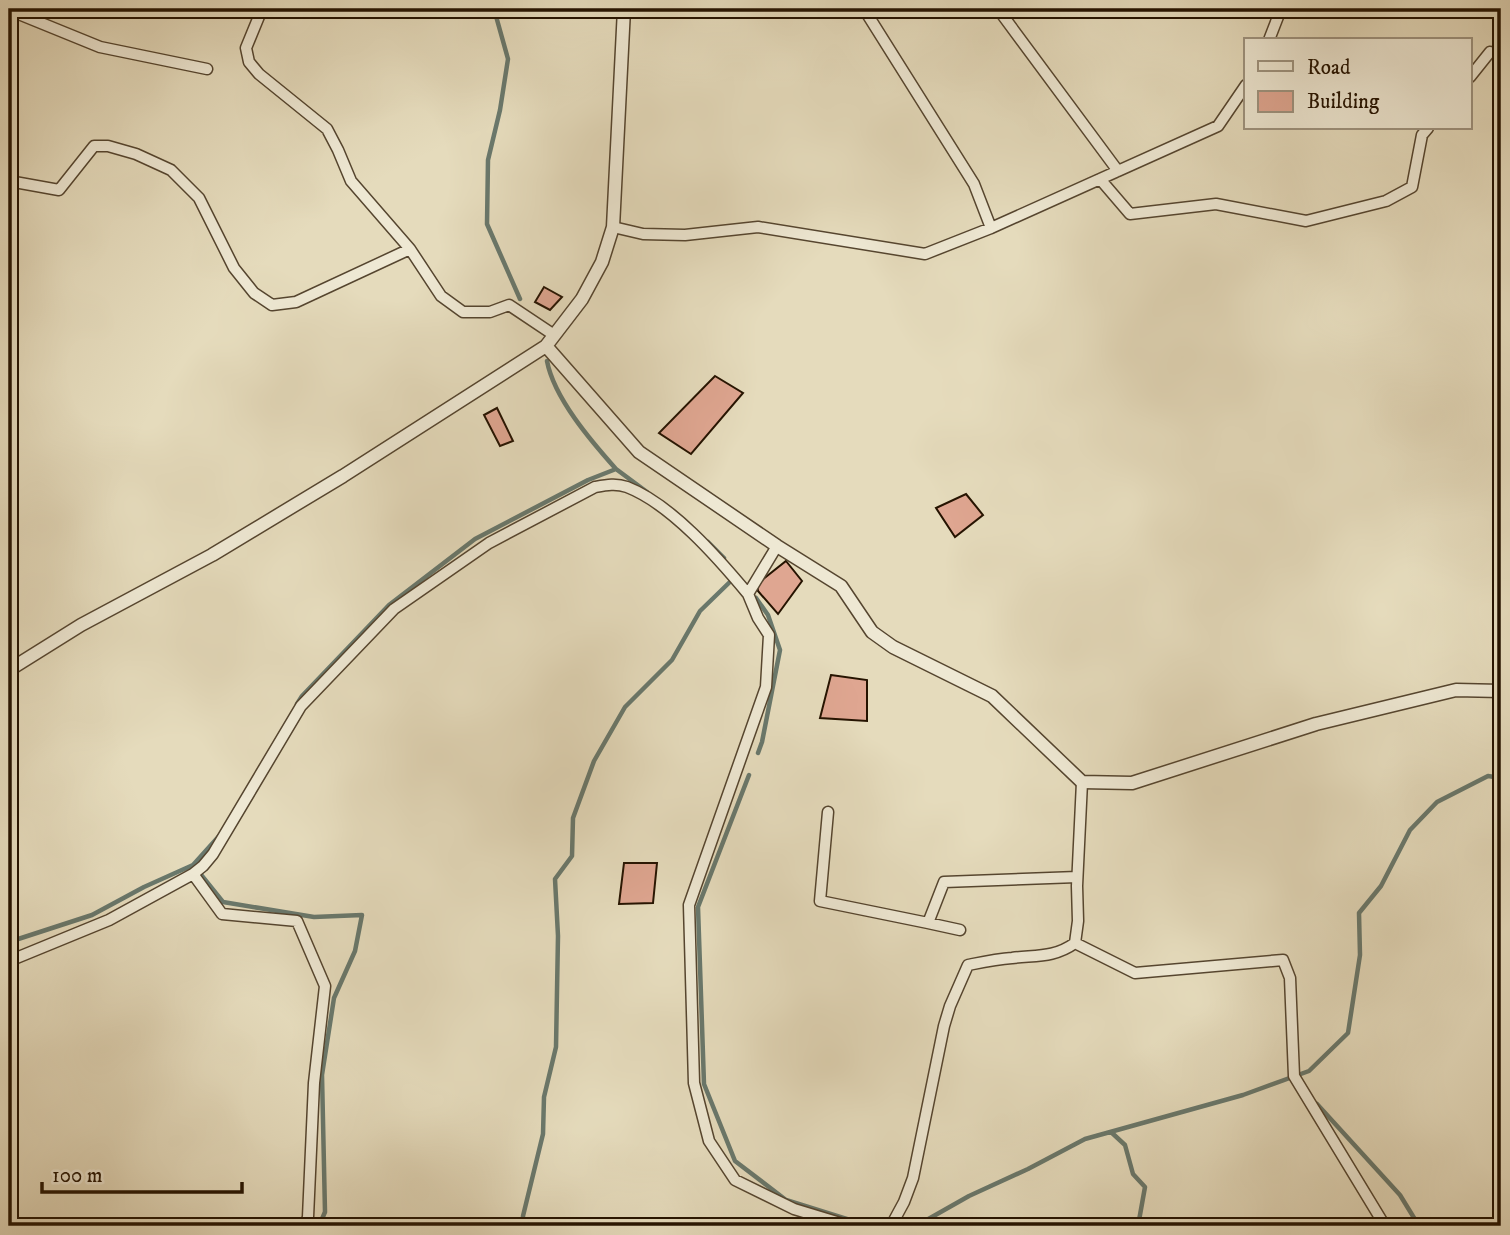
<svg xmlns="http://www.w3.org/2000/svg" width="1510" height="1235" font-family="'IM FELL DW Pica',serif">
<rect width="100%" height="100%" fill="#e5dbbc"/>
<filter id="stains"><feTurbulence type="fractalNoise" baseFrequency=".00286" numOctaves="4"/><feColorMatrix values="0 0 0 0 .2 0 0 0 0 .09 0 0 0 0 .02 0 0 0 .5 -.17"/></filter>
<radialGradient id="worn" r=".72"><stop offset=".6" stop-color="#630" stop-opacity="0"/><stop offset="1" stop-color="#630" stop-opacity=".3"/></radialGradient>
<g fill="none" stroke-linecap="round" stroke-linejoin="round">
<!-- stream -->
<path stroke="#69786c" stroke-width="4.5" d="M494,9L508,59L500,110L488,160L487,224L520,299
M547,361C554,398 591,441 616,469
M708,542L724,558
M756,598L768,615L780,650L762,742L758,753
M297,704L302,696L389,605L475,539L588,480L616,469L647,492
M749,775L698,907L704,1084L735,1161L786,1200L869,1226
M198,871L223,902L314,917L362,915L355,951L334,998L322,1075L325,1212L319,1226
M9,942L92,915L144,887L193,865L220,835
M1317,1104L1400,1195L1419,1226
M1111,1132L1125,1145L1133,1174L1145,1187L1138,1226
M523,1226V1216L543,1134L544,1097L556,1047L558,936L555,879L572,856L573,818L594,761L625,707L672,660L700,611L735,577
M916,1226L969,1196L1028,1169L1085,1139L1243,1095L1309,1071L1348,1033L1360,955L1359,913L1381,886L1410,830L1437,802L1488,776L1501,778"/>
</g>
<!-- building -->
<path fill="#dfa691" stroke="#251300" stroke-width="2" d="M544,287L562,297L550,310L535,302Z
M715,376L743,393L691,454L659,433Z
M497,408L513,441L500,446L484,415Z
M966,494L983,515L955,537L936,508Z
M786,561L802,581L778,614L758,591L757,584Z
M831,675L867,680V721L820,718Z
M624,863H657L653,903L619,904Z"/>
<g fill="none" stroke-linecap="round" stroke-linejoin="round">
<!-- minor casing -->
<g stroke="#55452f" stroke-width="13">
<path id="minor" d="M262,9L246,48L249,62L259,74L327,129L338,150L351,181L410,249L441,296L463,312H490L509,305L554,335
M998,9L1118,171
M9,10L100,47L207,69
M1269,40L1281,9
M1470,77L1490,52
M1100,179L1130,214L1216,204L1306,221L1386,201L1412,187L1422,135L1428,128
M9,181L59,190L94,146H108L136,154L171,170L199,198L234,268L254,293L272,305L296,302L410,249
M613,227L643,234L685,235L758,227L925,254L991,228L974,184L864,9
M991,228L1218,126L1246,85
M777,546L748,594L758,618L769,635L766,687L689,905L694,1083L709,1141L735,1180L794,1209L850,1226
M828,812L820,901L928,923L944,882L1077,877
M928,923L960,930
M1075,943L1135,973L1283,960L1290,978L1294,1076L1385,1226
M9,961L109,920L193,874
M305,1226L308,1217L314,1083L325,986L297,921L222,914L193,874L203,866L213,854L301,706L394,609L489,543L595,487C606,485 616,483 627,487C671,504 718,558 748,594
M891,1226L904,1202L913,1178L944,1026L950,1006L968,965C983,962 997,959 1012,958C1036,955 1054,958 1075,943L1078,921L1077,886L1082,782"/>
</g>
<!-- tertiary casing -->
<g stroke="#55452f" stroke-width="15">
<path id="tertiary" d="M546,346L639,452L777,546L841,586L872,632L893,647L992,696L1082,782L1132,783L1316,724L1456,690L1501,691
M9,670L81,625L212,555L343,476L546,346L582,299L602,262L613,227L624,9"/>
</g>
<!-- minor -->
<use href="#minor" stroke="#eee8d3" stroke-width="10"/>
<!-- tertiary -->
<use href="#tertiary" stroke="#eee8d3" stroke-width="12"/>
</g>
<!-- margin -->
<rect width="1510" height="1235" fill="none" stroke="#e5dbbc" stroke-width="35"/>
<rect x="10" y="10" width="1489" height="1214" fill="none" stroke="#251300" stroke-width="3.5"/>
<rect x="18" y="18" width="1475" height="1200" fill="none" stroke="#251300" stroke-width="2"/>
<!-- legend -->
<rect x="1244" y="38" width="228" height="91" fill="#eee8d3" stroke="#9e937f" stroke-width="2"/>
<rect x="1258" y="61" width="35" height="10" fill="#eee8d3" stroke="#9e937f" stroke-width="2"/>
<text x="1307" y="74" font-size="21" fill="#251300">Road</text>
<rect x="1258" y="91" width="35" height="21" fill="#dfa691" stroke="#9e937f" stroke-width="2"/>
<text x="1307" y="108" font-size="21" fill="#251300">Building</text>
<!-- scale -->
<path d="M42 1182v10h200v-10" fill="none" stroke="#251300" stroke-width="3.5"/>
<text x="52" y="1182" font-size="21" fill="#251300" stroke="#eee8d3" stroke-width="5" paint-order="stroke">100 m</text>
<rect width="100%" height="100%" filter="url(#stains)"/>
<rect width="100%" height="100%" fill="url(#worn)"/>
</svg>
